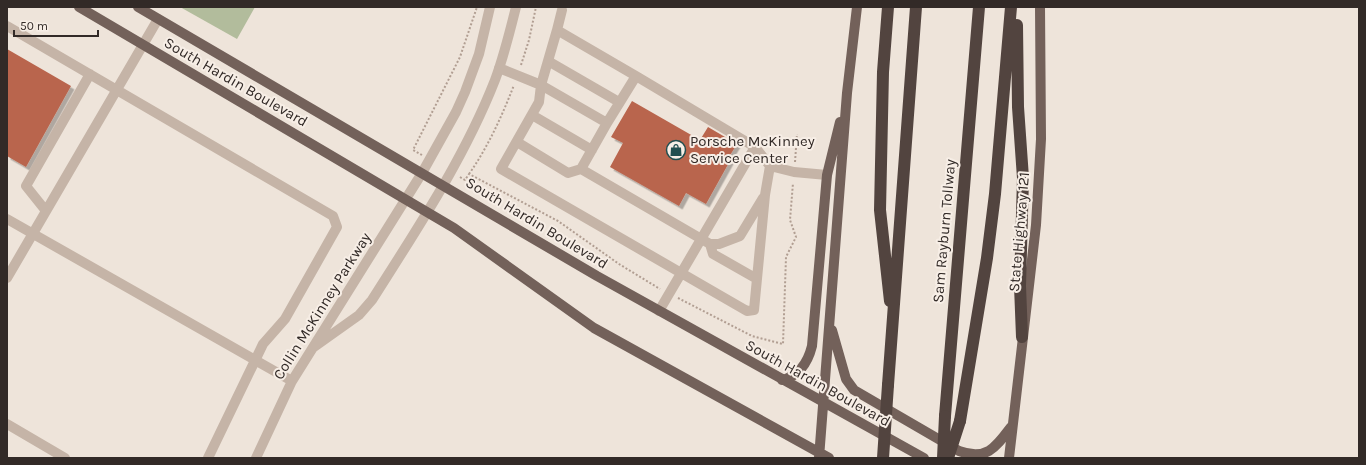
<svg xmlns="http://www.w3.org/2000/svg" width="1366" height="465" font-family="Karla,sans-serif">
<defs>
<filter id="shadow"><feDropShadow dx="3.5" dy="3.5" stdDeviation="0" flood-color="#0004"/></filter>
</defs>
<rect width="100%" height="100%" fill="#eee4da"/>
<!-- green -->
<path fill="#b2bc9c" d="M180,7H255L237,39Z"/>
<!-- building -->
<path fill="#b9654d" filter="url(#shadow)" d="M7,49L71,86L26,167L7,156Z
M632,101L700,140L708,127L737,144L729,157L731,159L706,204L686,193L679,206L610,167L623,143L611,137Z"/>
<g fill="none" stroke-linecap="round" stroke-linejoin="round">
<!-- path -->
<path stroke="#b19e92" stroke-width="2" stroke-dasharray="2 2" stroke-linecap="butt" d="M521,65L529,40L536,7
M422,155L413,150L460,57L477,7
M795,162L797,134
M469,174C488,147 502,116 514,85
M460,177L465,180L469,174L558,221L619,264L660,289
M678,298L752,336L783,344L786,257L796,237L790,220L793,183"/>
<!-- minor -->
<path stroke="#c5b4a7" stroke-width="10" d="M7,26L333,216L337,227L285,319L263,344L208,458
M557,30L562,10
M548,61L619,102
M499,68L541,85L607,123L581,169L710,244L713,254L757,279
M636,76L755,147
M532,115L592,150
M607,123L636,76L557,30L541,85L539,102L501,169L747,311L754,310L765,195L770,166
M517,142L568,173L581,169
M46,211L26,186L90,74
M7,219L292,381
M710,244H719L740,236L763,198
M7,278L158,19
M659,311L755,147L770,166L794,172L827,175
M314,347L359,315L372,300C417,229 464,159 495,80C504,56 510,31 516,7
M7,424L65,458
M256,458L292,381L422,173L456,112L465,92L479,54L490,7"/>
<!-- major -->
<path stroke="#73615a" stroke-width="10" d="M79,7L454,228L594,328L829,458
M138,7L597,276L924,458
M832,330L846,379L854,390L959,451C987,461 996,447 1011,427
M782,380C799,376 808,362 812,346L827,175L840,122
M819,458L847,93L857,7
M1009,458L1036,225L1041,139L1040,7"/>
<!-- highway -->
<path stroke="#52443f" stroke-width="12" d="M888,7L883,72L880,210L890,301
M1017,25L1018,107L1023,178L1020,286L1022,337
M888,385L916,7
M945,416L979,7
M960,421L987,258L995,194L1011,7"/>
<!-- highway-bridge -->
<path stroke="#52443f" stroke-width="12" d="M883,458L888,385
M943,458L945,416
M948,458L960,421"/>
</g>
<!-- icons -->
<defs>
<g id="shop-ring" transform="scale(1)"><circle r="9.5" fill="#f7eee6" stroke="#214e4f" stroke-width="1.5"/><path d="M-5-2.5h2.3a2.7 3.5 0 0 1 5.4 0H5L5.5 6h-11ZM-1.5-2.5h3a1.5 2.3 0 0 0-3 0Z" fill="#214e4f"/></g>
</defs>
<g fill-rule="evenodd">
<use href="#shop-ring" x="676" y="150"/>
</g>
<g text-anchor="middle" stroke-width="4" stroke-linejoin="round" paint-order="stroke">
<!-- street labels -->
<g font-size="15" fill="#322a27" stroke="#f7eee6">
<text transform="translate(236 82) rotate(30)" y="5">South Hardin Boulevard</text>
<text transform="translate(537 223) rotate(31)" y="5">South Hardin Boulevard</text>
<text transform="translate(944 231) rotate(-85)" y="5">Sam Rayburn Tollway</text>
<text transform="translate(1019 232) rotate(-85)" y="5">State Highway 121</text>
<text transform="translate(322 306) rotate(-58)" y="5">Collin McKinney Parkway</text>
<text transform="translate(818 383) rotate(29)" y="5">South Hardin Boulevard</text>
</g>
<!-- poi labels -->
<g font-size="15" fill="#322a27" stroke="#f7eee6" text-anchor="start">
<text x="690" y="146">Porsche McKinney<tspan x="690" dy="17">Service Center</tspan></text>
</g>
</g>
<!-- border -->
<rect width="1366" height="465" fill="none" stroke="#322a27" stroke-width="16"/>
<!-- scale -->
<path d="M14 30v6h84v-6" fill="none" stroke="#322a27" stroke-width="2"/>
<text x="20" y="30" font-size="12" fill="#322a27" stroke="#f7eee6" stroke-width="3" paint-order="stroke">50 m</text>
</svg>
